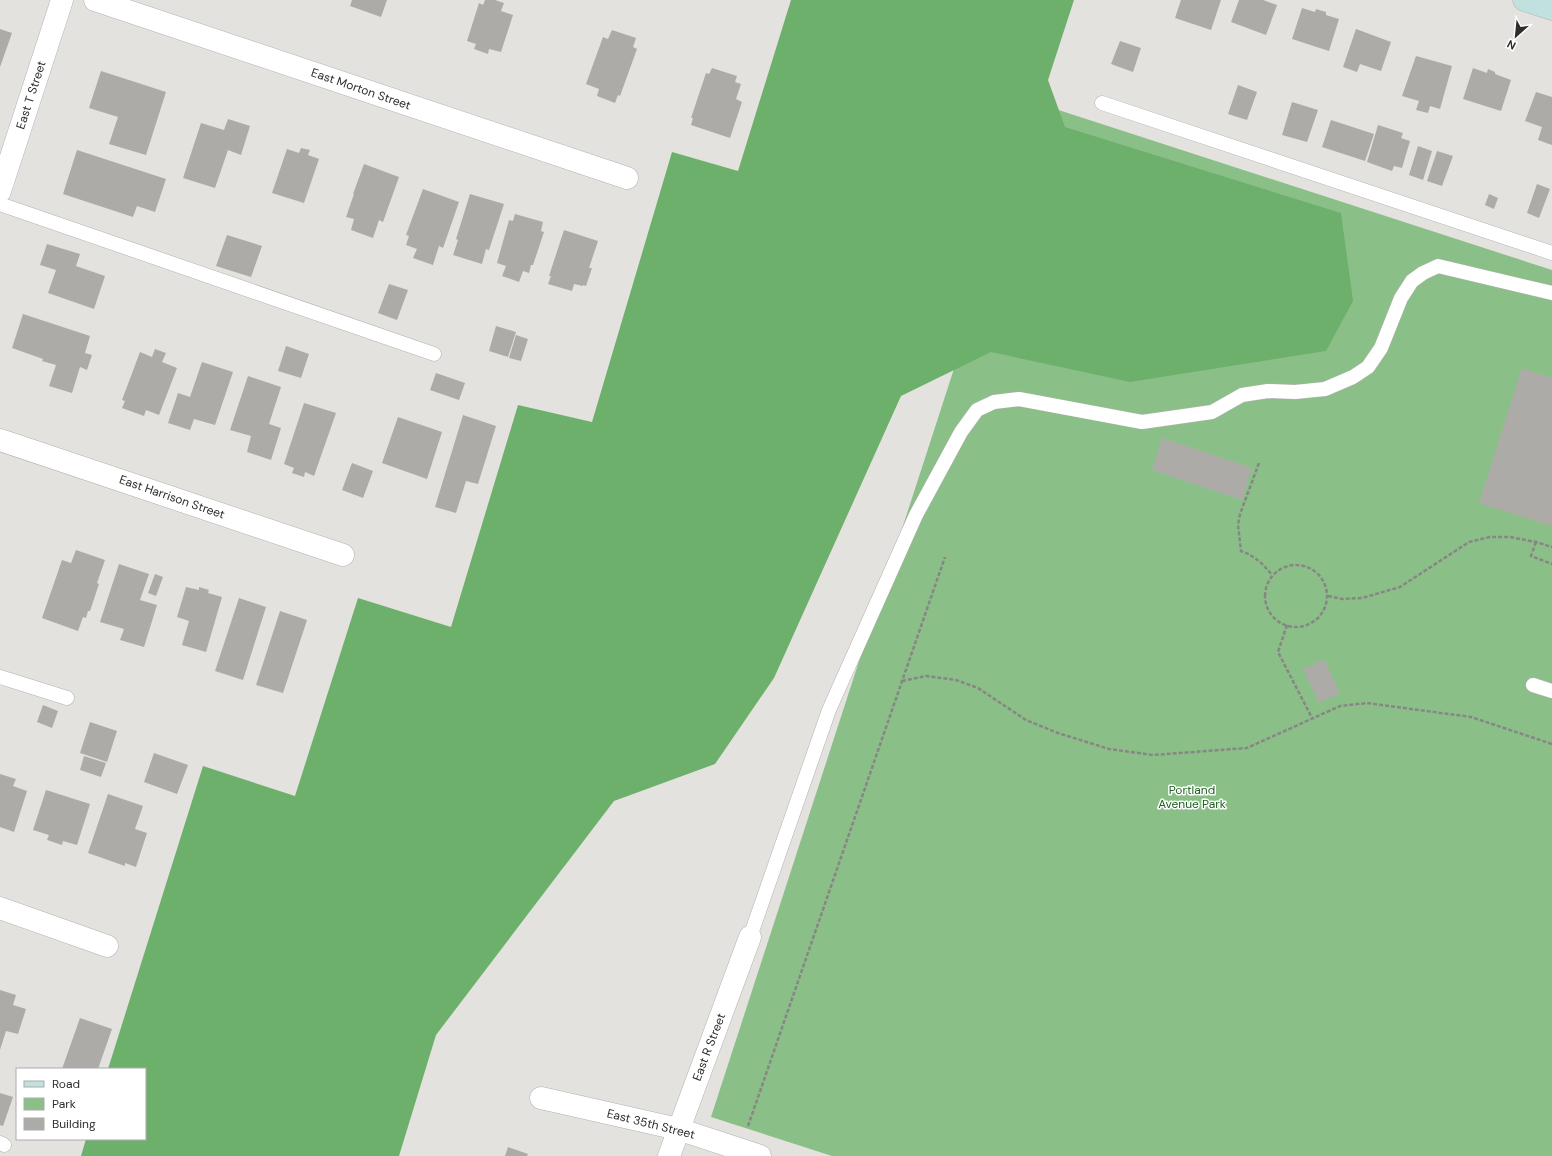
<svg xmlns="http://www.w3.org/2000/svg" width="1552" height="1156" font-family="'DM Sans',sans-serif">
<rect width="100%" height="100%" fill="#e3e2df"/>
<!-- green -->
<path fill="#8ac088" d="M1040,104L1552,270V1156H832L711,1117Z"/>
<!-- forest -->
<path fill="#6db06b" d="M791,0H1074L1048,80L1065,127L1341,213L1353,301L1326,351L1130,382L991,352L901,396L774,678L715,764L614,801L436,1035L399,1156H81L86,1139H145V1069H108L203,766L295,796L358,598L451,627L518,405L592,422L672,152L738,171Z"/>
<!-- building -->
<path fill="#adaba8" d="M352,0H387L381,17L350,6Z
M485,0H495L504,3L501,11L513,15L501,52L489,49L488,54L474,49L476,44L467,41L479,3L483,5Z
M1181,0H1221L1211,30L1175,18Z
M1239,0H1263L1277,5L1266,35L1231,22Z
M1302,8L1315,12L1316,9L1326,12V15L1339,19L1329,51L1292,39Z
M0,29L12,33L0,67Z
M1356,29L1391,42L1381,71L1360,64L1357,72L1343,67Z
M612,30L636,38L633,47L637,49L620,96L618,95L615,103L597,96L599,89L586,84L603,37L608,39Z
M1120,41L1141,48L1133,72L1111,64Z
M1416,56L1452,66L1440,109L1430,106L1428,113L1416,110L1419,101L1402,96Z
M712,68L737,76L735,82L741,84L736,99L742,102L730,138L691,125L693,118H691L706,73L709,74Z
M1473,68L1487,73L1488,69L1495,72V74L1511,80L1501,111L1463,99Z
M101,71L166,92L146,155L109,144L118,117L89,108Z
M1238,85L1257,92L1247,120L1228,114Z
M1536,92L1552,97V145L1538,140L1542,127L1525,121Z
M1292,102L1318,110L1307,142L1282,135Z
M228,119L250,126L241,155L228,150L215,188L183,178L201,123L224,130Z
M1331,120L1374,134L1365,161L1322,147Z
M1378,125L1403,133L1401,138L1410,141L1402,168L1394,166L1392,171L1367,162Z
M1418,146L1432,151L1423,180L1409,175Z
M301,148L310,150L308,155L319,159L304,203L272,193L287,149L299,153Z
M77,150L166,179L155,212L137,206L133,217L63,194Z
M1437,151L1453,156L1442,186L1427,181Z
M364,164L399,177L383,222L379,220L373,238L351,230L354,219L346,217L354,194H353Z
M1537,184L1550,189L1539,218L1527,213Z
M423,189L459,202L443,248L439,246L433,265L413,258L417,249L406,245L409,236L406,235Z
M470,194L504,204L489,250L486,249L482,264L453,255L458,240L456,239Z
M1489,194L1498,198L1494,209L1485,205Z
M515,214L543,222L541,231L544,232L533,265H531L529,273L523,271L519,282L502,276L506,266L497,263L509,220L513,221Z
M564,230L598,241L589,268H592L586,286L583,285V286L574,284L572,291L548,284L551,276H549Z
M227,235L262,246L251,277L216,266Z
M47,244L80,254L76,266L105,276L94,309L48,293L56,270L40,265Z
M389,284L408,290L397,320L378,313Z
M23,314L90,336L85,353L92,355L87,370L80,367L72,393L49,386L56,365L42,361L43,359L12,348Z
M496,326L516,332L508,357L489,351Z
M516,335L528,339L521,361L509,358Z
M286,346L309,354L301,378L278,371Z
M155,349L166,353L162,362L177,368L159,415L146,410L144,416L122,408L125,401L122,400L140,352L152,357Z
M202,362L233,372L215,425L194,419L190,430L168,423L178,393L190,397Z
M1522,368L1552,378V526L1479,503Z
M436,373L465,383L459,400L430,390Z
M248,376L281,387L269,424L281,428L271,460L247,452L251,436L230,430Z
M304,403L336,413L314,476L305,472L304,477L292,473L294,468L284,464Z
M463,415L496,426L478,484L466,481L456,513L435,507Z
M398,417L442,432L427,479L382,463Z
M1162,438L1252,468L1242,500L1152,470Z
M352,463L373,471L363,498L342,490Z
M76,550L105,560L97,583L99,584L90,611H88L86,618L83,617L78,631L42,618L62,560L71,563Z
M119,564L149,574L140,600L157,605L144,647L120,640L124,629L100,622Z
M155,574L163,577L156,596L148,593Z
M186,587L199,590V587L209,590L208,593L222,597L206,652L182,645L189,621L177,617Z
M239,598L266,607L243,680L215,671Z
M280,611L307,620L283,693L256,685Z
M1324,659L1340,693L1319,703L1303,669Z
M43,705L58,711L52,728L37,722Z
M90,722L117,731L107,762L80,753Z
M154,753L188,765L177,794L144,782Z
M84,756L106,763L101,777L80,770Z
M0,774L16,779L13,786L27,791L14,832L0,827Z
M46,790L90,804L77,845L63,841L62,845L47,840L49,835L33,830Z
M108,794L143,806L135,829L147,833L136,867L125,863V866L88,853Z
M0,990L16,995L13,1005L26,1009L18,1034L6,1031L0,1050Z
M80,1018L112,1029L98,1069H62Z
M0,1093L13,1097L3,1126L0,1125Z
M508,1147L528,1154L527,1156H505Z"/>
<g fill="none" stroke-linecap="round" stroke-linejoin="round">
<!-- lane casing -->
<g stroke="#b4b2b0" stroke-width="15">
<path id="lane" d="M1102,103L1552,253
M0,204L434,354
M0,677L67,698
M1533,685L1552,691
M750,937L829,710L916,515L961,432L977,410L994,402L1019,399L1142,422L1212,412L1242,395L1268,391L1295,392L1325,389L1353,377L1368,367L1381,348L1401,298L1412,281L1423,273L1438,266L1552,293
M0,1143L4,1145"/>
</g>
<!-- street casing -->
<g stroke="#b4b2b0" stroke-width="23">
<path id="street" d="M95,0L627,178
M0,191L62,0
M0,440L343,555
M0,908L107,946
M541,1098L678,1129L760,1156
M669,1156L750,937"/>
</g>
<!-- secondary casing -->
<g stroke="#b4b2b0" stroke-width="23">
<path id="secondary" d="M1524,0L1552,9"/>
</g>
<!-- path -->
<path stroke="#878684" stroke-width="2.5" stroke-dasharray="4 2" stroke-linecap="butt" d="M1259,463L1240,514L1238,525L1241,551C1255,556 1263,564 1272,575
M1536,542L1531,556L1552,564
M1265 596a31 31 0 1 1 62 0a31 31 0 1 1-62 0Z
M1328,596L1342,599L1362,598L1400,587L1469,542L1490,537H1510L1536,542L1552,547
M1287,625L1278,652L1312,718
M902,681L926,676L956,680L978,688L1026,720L1058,733L1109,749L1153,755L1247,748L1340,706L1367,703L1471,717L1552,744
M748,1126L945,557"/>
<!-- lane -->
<use href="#lane" stroke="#fff" stroke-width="14"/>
<!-- street -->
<use href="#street" stroke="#fff" stroke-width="22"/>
<!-- secondary -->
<use href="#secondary" stroke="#c1e1df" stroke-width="22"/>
</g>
<g text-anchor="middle" stroke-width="3" stroke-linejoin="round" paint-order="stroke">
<!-- street labels -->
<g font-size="12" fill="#2e2d2c" stroke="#fff">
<text transform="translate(361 89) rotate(19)" y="4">East Morton Street</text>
<text transform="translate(31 95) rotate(-72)" y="4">East T Street</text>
<text transform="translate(172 497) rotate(19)" y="4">East Harrison Street</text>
<text transform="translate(709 1047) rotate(-69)" y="4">East R Street</text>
<text transform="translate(651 1124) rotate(14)" y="4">East 35th Street</text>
</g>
<!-- park labels -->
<g font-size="12" fill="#1a5f1c" stroke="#fff">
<text x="1192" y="794">Portland<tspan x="1192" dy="14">Avenue Park</tspan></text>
</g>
</g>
<!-- legend -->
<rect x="16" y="1068" width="130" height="72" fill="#ffffff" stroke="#ababab"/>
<rect x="24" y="1081" width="20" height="6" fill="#c1e1df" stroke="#ababab"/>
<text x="52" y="1088" font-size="12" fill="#2e2d2c">Road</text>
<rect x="24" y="1098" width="20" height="12" fill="#8ac088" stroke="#ababab"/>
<text x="52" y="1108" font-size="12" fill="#2e2d2c">Park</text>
<rect x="24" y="1118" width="20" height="12" fill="#adaba8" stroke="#ababab"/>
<text x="52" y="1128" font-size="12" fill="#2e2d2c">Building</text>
<!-- north arrow -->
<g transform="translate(1516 36) rotate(207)" stroke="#ffffff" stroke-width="3" paint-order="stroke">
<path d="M0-3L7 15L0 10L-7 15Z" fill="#2e2d2c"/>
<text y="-6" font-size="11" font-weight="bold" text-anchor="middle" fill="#2e2d2c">N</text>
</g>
</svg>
